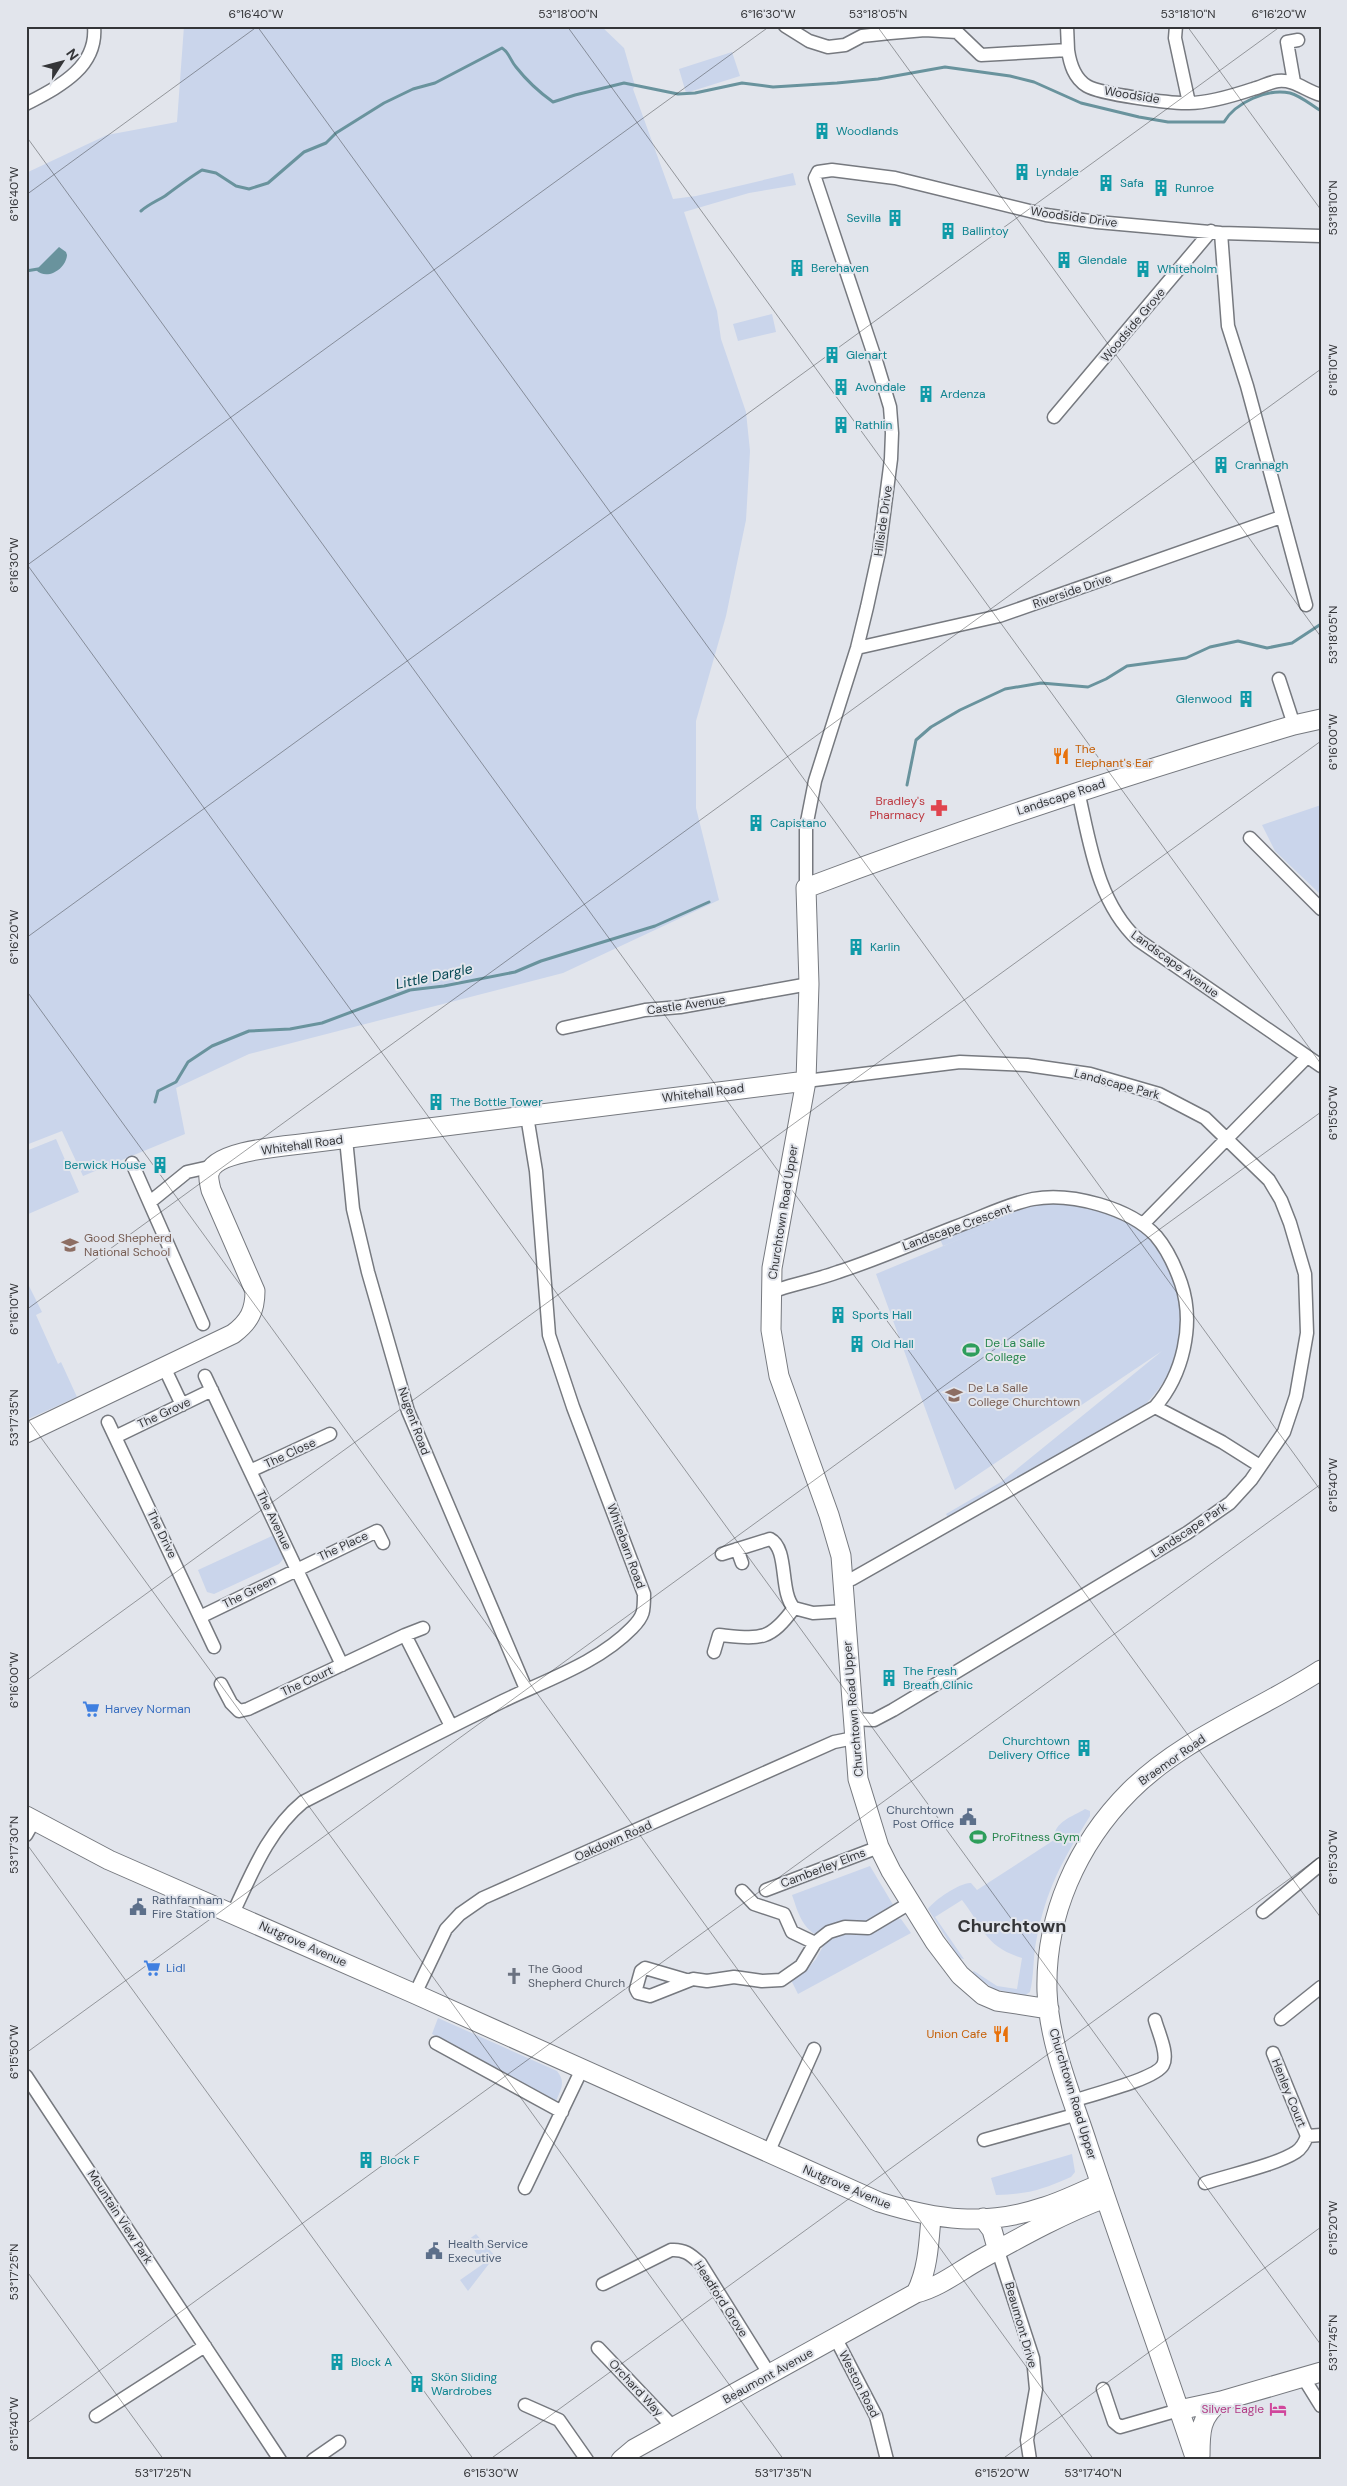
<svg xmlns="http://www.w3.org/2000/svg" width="1347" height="2486" font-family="'DM Sans',sans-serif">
<rect width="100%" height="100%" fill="#e2e5ec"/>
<!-- green -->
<path fill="#cad5eb" d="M184,26H601L624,48L635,86L633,89L673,199L696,196L793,173L796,185L749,193L684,212L717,311L721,339L746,412L750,451L746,520L726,616L696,721V808L719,900L563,973L249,1054L176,1088L185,1134L83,1176L62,1131L26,1145V173L107,135L177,122Z
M732,52L740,76L686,93L679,69Z
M772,314L776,332L738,341L733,324Z
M1321,805V895L1275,851L1262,825Z
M56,1139L79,1192L26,1215V1151Z
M1038,1203C1053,1203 1069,1202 1083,1205C1102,1208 1127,1219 1142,1231C1157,1242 1165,1257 1171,1274C1192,1327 1179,1377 1135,1414L949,1519L946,1514L1001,1482L1162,1351L955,1490L876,1274L1001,1222L943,1246L940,1239Z
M26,1280L42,1312L36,1315L58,1364L61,1362L77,1397L26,1420Z
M274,1535L284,1558L279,1564L214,1594L207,1592L198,1570Z
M1085,1809L1090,1811V1816C1062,1861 1046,1889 1036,1942C1033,1958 1034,1976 1030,1992L1024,1996L994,1989L971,1973L974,1971L997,1986L1017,1989L1022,1958C984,1946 984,1928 962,1900L935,1917L964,1959L959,1958L928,1909C934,1900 961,1882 971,1883L977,1890L1054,1840C1053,1822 1072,1817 1085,1809Z
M870,1866L895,1908L871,1921L829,1926L815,1934C801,1926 797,1909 792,1895Z
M896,1918L901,1919L911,1933L798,1994L791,1980L805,1972L816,1959L827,1939L838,1934L860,1935L869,1932Z
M438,2018L557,2071C566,2082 561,2089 556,2101L432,2034Z
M1072,2154L1075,2172L1071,2177C1041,2190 1029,2194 996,2195L991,2178Z
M476,2234L495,2256L468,2291L460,2280L483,2264L468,2240Z"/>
<!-- water -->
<path fill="#69939d" d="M59,247L66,252L67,255C66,269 47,281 36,270Z"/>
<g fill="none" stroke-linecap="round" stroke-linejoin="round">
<!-- stream -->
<path stroke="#69939d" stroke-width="3" d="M141,211C149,204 157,201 165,196C177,187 189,178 202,170L216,173L236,186L249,189L268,183L304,152L326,143L336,133L384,103L413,89L435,83L502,48C509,52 510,60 516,67C527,81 539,92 553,102L575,95L624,83L678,94L695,93L742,83L773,87L837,83L878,79L945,67L1010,76L1034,82L1081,103L1139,117L1168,122H1224C1235,103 1267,88 1290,93C1301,96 1311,105 1321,111
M26,271L38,269
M907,785L916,740L931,727L960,710L1005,689L1041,683L1088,687L1106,679L1127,666L1186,658L1210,647L1238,641L1267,648L1292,643L1321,624
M155,1102L158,1091L176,1082L188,1062L212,1046L249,1031L290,1029L322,1023L410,990L444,986L515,972L541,961L655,926L709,902"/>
<!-- street casing -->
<g stroke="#76797f" stroke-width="15">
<path id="street" d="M785,26L809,41L828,47L845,45L862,36L890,33L925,30L957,32L981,55L1068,50C1070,64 1074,78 1087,86C1100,94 1173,104 1189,103C1207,103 1235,95 1253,89C1261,87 1270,82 1278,81C1294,79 1306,91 1321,95
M1067,26L1068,50
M1176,26L1175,38L1189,103
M1294,82L1287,42L1298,40
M26,104C58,87 98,68 94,26
M1221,233L1228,326L1247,386L1306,605
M1054,417L1211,231
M857,648L999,616L1281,517
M1279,679L1294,725
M1078,791C1090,843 1097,902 1138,940L1321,1066
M1250,838L1321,909
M806,888V827L815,781L857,648L867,607L879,552L891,459L892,433L890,407L877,364L815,178L818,172L832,170L895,178L1046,215L1097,222L1221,233L1321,236
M563,1028L645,1010L680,1007L809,984
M806,1081L960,1062L1027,1065L1090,1074L1159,1094L1205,1118L1269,1180L1281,1200L1290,1223L1305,1274L1307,1333L1296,1396L1284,1432L1251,1480L1230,1503L1187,1533L893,1710L874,1720L852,1719
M346,1139L353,1209L368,1272L408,1411L526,1689
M132,1163L203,1324
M150,1202L187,1172L214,1166
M1143,1224L1307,1057
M771,1288L780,1289C799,1283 819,1279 838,1272C878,1259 916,1242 955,1227C980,1218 1007,1204 1033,1199C1071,1192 1130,1208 1156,1236C1168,1250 1175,1266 1181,1283C1195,1324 1183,1375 1155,1407L852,1579L843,1582
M164,1367L182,1405
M205,1376L342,1665
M1155,1407L1222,1442L1260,1466
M108,1422L214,1647
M115,1437L212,1390
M250,1471L330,1434
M737,1549L742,1563
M722,1554L770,1539C789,1549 779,1592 794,1608L813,1613L846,1611
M200,1617L377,1531L383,1543
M405,1635L423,1628
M714,1652L719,1635C760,1639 769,1642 794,1608
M221,1684L231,1703L239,1711L248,1709L405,1635L451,1726
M26,1835L34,1821
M766,1890L879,1847
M742,1891L754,1904L784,1914L792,1932L815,1943L829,1932L845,1927L868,1928L910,1903
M1263,1912L1321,1864
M233,1913C252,1873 268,1831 303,1802C369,1768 436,1734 503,1701C546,1680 598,1663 632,1628C644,1616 644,1611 644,1594L573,1407L549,1335L536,1171L527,1116
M686,1980L645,1968L641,1971L636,1989L638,1993L650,1996L693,1979L707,1981L734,1977L762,1981L781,1980L801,1966L815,1943
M415,1994L446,1929L460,1914L483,1898L834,1742L854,1738
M1281,2019L1321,1987
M436,2043L562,2112
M26,2076L280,2460
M1073,2101C1090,2095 1156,2079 1163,2065C1169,2054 1158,2032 1155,2020
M1307,2136L1321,2135
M984,2140L1078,2114
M768,2153L814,2049
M1205,2183C1229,2175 1276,2165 1296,2152C1302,2148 1305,2142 1307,2136L1273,2053
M525,2188L582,2069
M998,2251L1033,2358L1036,2389L1027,2440L1030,2460
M603,2284L671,2250C684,2249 690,2254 700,2263L770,2375
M836,2339L876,2416L887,2460
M598,2348L674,2428
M1303,2377L1321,2406
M1103,2389L1114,2422L1120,2427L1179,2410
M525,2405L559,2420L587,2460
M96,2416L205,2346
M313,2460L339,2442"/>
</g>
<!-- secondary casing -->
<g stroke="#76797f" stroke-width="21">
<path id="secondary" d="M26,1433L233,1334C249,1322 255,1311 255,1291L211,1190C210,1185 208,1179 209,1174C213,1150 288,1146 309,1143L806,1081
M26,1816L109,1860L415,1994L879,2202C937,2220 985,2227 1044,2207C1064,2201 1082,2191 1101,2184
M1049,2009L997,2001L983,1995L960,1975L935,1942L891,1871L879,1847L858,1779L841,1556L829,1515L779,1376L771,1330L772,1268L806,1081L809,984L806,888C967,827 1129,774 1294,725L1321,719
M983,2218L992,2230L998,2251
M916,2293C928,2270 929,2242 931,2217
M1179,2410L1221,2401L1321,2372
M1200,2456C1200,2432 1200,2416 1221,2401
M621,2460L634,2449L916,2293C940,2287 959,2271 981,2259C1021,2237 1062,2214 1105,2198
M1196,2460C1161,2355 1123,2251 1088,2146C1072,2096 1049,2045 1047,1991C1045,1916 1077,1844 1130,1791C1183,1738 1258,1711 1321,1670"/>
</g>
<!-- street -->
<use href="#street" stroke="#fff" stroke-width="12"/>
<!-- secondary -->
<use href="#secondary" stroke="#fff" stroke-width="19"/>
</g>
<!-- ticks -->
<path fill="none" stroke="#343538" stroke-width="1" stroke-opacity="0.45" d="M257,26L1321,1491M567,26L1321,1064M877,26L1321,637M1187,26L1321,210M26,136L1321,1918M26,195L258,26M26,563L1321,2345M26,566L770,26M26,938L1281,26M26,990L1094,2460M26,1310L1321,369M26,1417L784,2460M26,1681L1321,741M26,1843L474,2460M26,2053L1321,1112M26,2270L164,2460M26,2424L1321,1484M489,2460L1321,1856M1001,2460L1321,2227"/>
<!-- icons -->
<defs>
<g id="building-bare" transform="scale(1.35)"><path d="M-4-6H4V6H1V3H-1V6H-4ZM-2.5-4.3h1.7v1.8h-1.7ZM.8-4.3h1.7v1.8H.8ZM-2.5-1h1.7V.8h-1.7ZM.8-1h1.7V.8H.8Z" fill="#0f9aa8" stroke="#e2e5ec" stroke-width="2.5" paint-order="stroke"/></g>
<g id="restaurant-bare" transform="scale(1.35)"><path d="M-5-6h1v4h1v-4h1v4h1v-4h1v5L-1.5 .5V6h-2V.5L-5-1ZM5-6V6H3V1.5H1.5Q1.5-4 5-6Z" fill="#e8710a" stroke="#e2e5ec" stroke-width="2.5" paint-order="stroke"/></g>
<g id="pharmacy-bare" transform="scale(1.35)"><path d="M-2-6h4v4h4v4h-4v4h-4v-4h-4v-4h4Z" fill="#e0444e" stroke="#e2e5ec" stroke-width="2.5" paint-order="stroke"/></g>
<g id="school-bare" transform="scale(1.35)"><path d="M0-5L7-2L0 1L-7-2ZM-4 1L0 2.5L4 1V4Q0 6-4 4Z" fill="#8d6e63" stroke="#e2e5ec" stroke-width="2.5" paint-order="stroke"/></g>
<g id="stadium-bare" transform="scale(1.35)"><path d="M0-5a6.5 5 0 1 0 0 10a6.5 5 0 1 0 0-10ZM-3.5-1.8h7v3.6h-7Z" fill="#2e9e5b" stroke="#e2e5ec" stroke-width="2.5" paint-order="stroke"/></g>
<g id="supermarket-bare" transform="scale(1.35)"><path d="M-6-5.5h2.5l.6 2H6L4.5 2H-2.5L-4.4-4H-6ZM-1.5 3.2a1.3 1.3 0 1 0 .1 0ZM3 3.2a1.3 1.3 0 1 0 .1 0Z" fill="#3f7fe0" stroke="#e2e5ec" stroke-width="2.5" paint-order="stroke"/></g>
<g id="civic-bare" transform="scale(1.35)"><path d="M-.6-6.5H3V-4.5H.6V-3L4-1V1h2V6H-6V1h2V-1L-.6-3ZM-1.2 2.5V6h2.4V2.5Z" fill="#5c6f8a" stroke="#e2e5ec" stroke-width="2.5" paint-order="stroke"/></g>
<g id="church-bare" transform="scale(1.35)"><path d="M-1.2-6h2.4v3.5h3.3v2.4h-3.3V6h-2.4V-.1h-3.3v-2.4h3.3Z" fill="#6b7280" stroke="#e2e5ec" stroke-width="2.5" paint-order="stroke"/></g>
<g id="hotel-bare" transform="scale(1.35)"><path d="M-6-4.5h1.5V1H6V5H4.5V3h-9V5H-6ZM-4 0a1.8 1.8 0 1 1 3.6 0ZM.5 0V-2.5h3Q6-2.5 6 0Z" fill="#d1479c" stroke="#e2e5ec" stroke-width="2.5" paint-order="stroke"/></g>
</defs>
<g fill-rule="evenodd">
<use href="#building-bare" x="822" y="131"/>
<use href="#building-bare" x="1022" y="172"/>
<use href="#building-bare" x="1106" y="183"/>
<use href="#building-bare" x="1161" y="188"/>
<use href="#building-bare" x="895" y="218"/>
<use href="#building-bare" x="948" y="231"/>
<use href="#building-bare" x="1064" y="260"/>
<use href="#building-bare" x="797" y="268"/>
<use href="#building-bare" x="1143" y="269"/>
<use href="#building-bare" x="832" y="355"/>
<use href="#building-bare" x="841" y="387"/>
<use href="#building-bare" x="926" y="394"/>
<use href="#building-bare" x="841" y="425"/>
<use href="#building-bare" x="1221" y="465"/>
<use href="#building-bare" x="1246" y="699"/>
<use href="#restaurant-bare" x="1061" y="756"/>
<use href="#pharmacy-bare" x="939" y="808"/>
<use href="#building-bare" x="756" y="823"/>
<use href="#building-bare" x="856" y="947"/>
<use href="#building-bare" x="436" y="1102"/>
<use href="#building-bare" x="160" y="1165"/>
<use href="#school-bare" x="70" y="1245"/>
<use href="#building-bare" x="838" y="1315"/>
<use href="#building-bare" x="857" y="1344"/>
<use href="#stadium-bare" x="971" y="1350"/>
<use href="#school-bare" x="954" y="1395"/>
<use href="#building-bare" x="889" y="1678"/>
<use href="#supermarket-bare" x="91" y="1709"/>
<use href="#building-bare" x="1084" y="1748"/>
<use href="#civic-bare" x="968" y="1817"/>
<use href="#stadium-bare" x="978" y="1837"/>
<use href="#civic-bare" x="138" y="1907"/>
<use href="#supermarket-bare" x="152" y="1968"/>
<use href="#church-bare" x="514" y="1976"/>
<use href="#restaurant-bare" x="1001" y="2034"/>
<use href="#building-bare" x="366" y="2160"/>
<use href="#civic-bare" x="434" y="2251"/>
<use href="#building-bare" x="337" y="2362"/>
<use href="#building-bare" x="417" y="2384"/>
<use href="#hotel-bare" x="1278" y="2409"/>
</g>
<g text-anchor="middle" stroke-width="4" stroke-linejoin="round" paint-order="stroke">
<!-- street labels -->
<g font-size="12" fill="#343538" stroke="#e2e5ec">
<text transform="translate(1132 95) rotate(9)" y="4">Woodside</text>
<text transform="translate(1074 217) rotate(8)" y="4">Woodside Drive</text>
<text transform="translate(1133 325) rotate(-50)" y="4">Woodside Grove</text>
<text transform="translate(883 521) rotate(-82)" y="4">Hillside Drive</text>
<text transform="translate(1072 591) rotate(-19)" y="4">Riverside Drive</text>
<text transform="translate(1061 797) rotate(-18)" y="4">Landscape Road</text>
<text transform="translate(1175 964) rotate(36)" y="4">Landscape Avenue</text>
<text transform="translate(686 1005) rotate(-8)" y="4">Castle Avenue</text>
<text transform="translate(1117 1084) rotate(15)" y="4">Landscape Park</text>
<text transform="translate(703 1093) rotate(-7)" y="4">Whitehall Road</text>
<text transform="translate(302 1145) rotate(-8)" y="4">Whitehall Road</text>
<text transform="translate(783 1212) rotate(-81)" y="4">Churchtown Road Upper</text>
<text transform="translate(957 1227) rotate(-20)" y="4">Landscape Crescent</text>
<text transform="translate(164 1413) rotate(-25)" y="4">The Grove</text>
<text transform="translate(414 1421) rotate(70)" y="4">Nugent Road</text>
<text transform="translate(290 1453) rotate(-25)" y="4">The Close</text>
<text transform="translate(274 1520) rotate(64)" y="4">The Avenue</text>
<text transform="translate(1189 1530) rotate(-34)" y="4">Landscape Park</text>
<text transform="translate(162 1534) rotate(64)" y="4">The Drive</text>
<text transform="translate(343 1546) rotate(-25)" y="4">The Place</text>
<text transform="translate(626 1546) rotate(70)" y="4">Whitebarn Road</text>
<text transform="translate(249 1592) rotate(-27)" y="4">The Green</text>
<text transform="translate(307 1681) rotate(-25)" y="4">The Court</text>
<text transform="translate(853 1709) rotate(-95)" y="4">Churchtown Road Upper</text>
<text transform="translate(1172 1760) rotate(-35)" y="4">Braemor Road</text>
<text transform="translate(613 1841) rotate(-24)" y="4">Oakdown Road</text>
<text transform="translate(823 1868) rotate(-21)" y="4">Camberley Elms</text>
<text transform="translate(303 1944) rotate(24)" y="4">Nutgrove Avenue</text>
<text transform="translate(1289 2093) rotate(68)" y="4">Henley Court</text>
<text transform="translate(1073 2094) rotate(73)" y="4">Churchtown Road Upper</text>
<text transform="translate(847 2187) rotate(23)" y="4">Nutgrove Avenue</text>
<text transform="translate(120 2217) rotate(57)" y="4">Mountain View Park</text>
<text transform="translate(721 2299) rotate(57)" y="4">Headford Grove</text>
<text transform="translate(1021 2325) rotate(74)" y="4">Beaumont Drive</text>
<text transform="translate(768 2376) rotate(-29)" y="4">Beaumont Avenue</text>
<text transform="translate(859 2384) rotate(63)" y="4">Weston Road</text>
<text transform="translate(636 2388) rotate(47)" y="4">Orchard Way</text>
</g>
<!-- culture labels -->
<g font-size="12" fill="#0d838f" stroke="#e2e5ec" text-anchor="start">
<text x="836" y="135">Woodlands</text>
<text x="1036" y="176">Lyndale</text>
<text x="1120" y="187">Safa</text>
<text x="1175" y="192">Runroe</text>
<text x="881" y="222" text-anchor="end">Sevilla</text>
<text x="962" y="235">Ballintoy</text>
<text x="1078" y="264">Glendale</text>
<text x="811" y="272">Berehaven</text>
<text x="1157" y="273">Whiteholm</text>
<text x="846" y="359">Glenart</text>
<text x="855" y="391">Avondale</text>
<text x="940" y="398">Ardenza</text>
<text x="855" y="429">Rathlin</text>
<text x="1235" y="469">Crannagh</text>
<text x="1232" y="703" text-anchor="end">Glenwood</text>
<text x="770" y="827">Capistano</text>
<text x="870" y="951">Karlin</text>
<text x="450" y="1106">The Bottle Tower</text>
<text x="146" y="1169" text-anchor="end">Berwick House</text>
<text x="852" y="1319">Sports Hall</text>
<text x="871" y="1348">Old Hall</text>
<text x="903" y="1675">The Fresh<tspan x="903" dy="14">Breath Clinic</tspan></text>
<text x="1070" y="1745" text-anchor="end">Churchtown<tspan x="1070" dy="14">Delivery Office</tspan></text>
<text x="380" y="2164">Block F</text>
<text x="351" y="2366">Block A</text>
<text x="431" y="2381">Skön Sliding<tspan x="431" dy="14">Wardrobes</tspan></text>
</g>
<!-- food labels -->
<g font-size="12" fill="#c56008" stroke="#e2e5ec" text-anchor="start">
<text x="1075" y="753">The<tspan x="1075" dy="14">Elephant's Ear</tspan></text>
<text x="987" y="2038" text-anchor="end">Union Cafe</text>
</g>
<!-- health labels -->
<g font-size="12" fill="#be3a42" stroke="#e2e5ec" text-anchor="end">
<text x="925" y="805">Bradley's<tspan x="925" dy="14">Pharmacy</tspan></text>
</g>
<!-- education labels -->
<g font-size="12" fill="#785e54" stroke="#e2e5ec" text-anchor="start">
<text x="84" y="1242">Good Shepherd<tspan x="84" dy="14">National School</tspan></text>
<text x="968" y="1392">De La Salle<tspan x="968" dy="14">College Churchtown</tspan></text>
</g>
<!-- leisure labels -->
<g font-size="12" fill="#27864d" stroke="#e2e5ec" text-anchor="start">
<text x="985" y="1347">De La Salle<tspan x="985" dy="14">College</tspan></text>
<text x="992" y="1841">ProFitness Gym</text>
</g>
<!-- shop labels -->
<g font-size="12" fill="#366cbe" stroke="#e2e5ec" text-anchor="start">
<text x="105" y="1713">Harvey Norman</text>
<text x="166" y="1972">Lidl</text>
</g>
<!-- service labels -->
<g font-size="12" fill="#4e5e75" stroke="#e2e5ec" text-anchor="start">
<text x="954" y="1814" text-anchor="end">Churchtown<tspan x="954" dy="14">Post Office</tspan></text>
<text x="152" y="1904">Rathfarnham<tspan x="152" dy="14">Fire Station</tspan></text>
<text x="448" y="2248">Health Service<tspan x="448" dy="14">Executive</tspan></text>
</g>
<!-- worship labels -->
<g font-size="12" fill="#5b616d" stroke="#e2e5ec" text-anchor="start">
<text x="528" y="1973">The Good<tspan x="528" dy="14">Shepherd Church</tspan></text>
</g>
<!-- hotel labels -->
<g font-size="12" fill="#b23c85" stroke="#e2e5ec" text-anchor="end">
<text x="1264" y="2413">Silver Eagle</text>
</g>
<!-- water labels -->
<g font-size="14" font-style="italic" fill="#044752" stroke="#e2e5ec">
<text transform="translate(434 976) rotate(-12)" y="5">Little Dargle</text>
</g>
<!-- district labels -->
<g font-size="18" font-weight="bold" fill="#343538" stroke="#e2e5ec">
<text x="1012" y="1932">Churchtown</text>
</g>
</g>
<!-- border -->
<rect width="1347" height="2486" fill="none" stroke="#e2e5ec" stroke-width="55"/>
<!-- north arrow -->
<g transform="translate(62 62) rotate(54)" stroke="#e2e5ec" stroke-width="4" paint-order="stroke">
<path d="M0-4L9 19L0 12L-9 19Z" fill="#343538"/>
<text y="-8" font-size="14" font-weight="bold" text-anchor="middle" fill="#343538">N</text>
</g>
<rect x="28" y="28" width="1292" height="2430" fill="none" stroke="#343538" stroke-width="2"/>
<g font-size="12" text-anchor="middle" fill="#343538">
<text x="256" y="18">6°16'40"W</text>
<text x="568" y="18">53°18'00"N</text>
<text x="768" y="18">6°16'30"W</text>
<text x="878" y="18">53°18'05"N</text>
<text x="1188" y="18">53°18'10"N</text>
<text x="1279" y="18">6°16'20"W</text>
<text transform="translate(14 194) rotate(-90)" y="4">6°16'40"W</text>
<text transform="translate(1333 208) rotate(-90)" y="4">53°18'10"N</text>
<text transform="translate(1333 370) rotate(-90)" y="4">6°16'10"W</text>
<text transform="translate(14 565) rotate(-90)" y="4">6°16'30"W</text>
<text transform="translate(1333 635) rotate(-90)" y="4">53°18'05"N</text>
<text transform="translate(1333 742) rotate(-90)" y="4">6°16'00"W</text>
<text transform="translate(14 937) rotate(-90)" y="4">6°16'20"W</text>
<text transform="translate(1333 1113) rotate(-90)" y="4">6°15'50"W</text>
<text transform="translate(14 1309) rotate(-90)" y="4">6°16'10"W</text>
<text transform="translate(14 1418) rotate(-90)" y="4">53°17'35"N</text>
<text transform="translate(1333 1485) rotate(-90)" y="4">6°15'40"W</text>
<text transform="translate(14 1680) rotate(-90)" y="4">6°16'00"W</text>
<text transform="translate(14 1845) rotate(-90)" y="4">53°17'30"N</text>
<text transform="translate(1333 1857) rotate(-90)" y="4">6°15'30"W</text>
<text transform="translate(14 2052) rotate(-90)" y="4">6°15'50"W</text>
<text transform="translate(1333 2228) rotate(-90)" y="4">6°15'20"W</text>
<text transform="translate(14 2272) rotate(-90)" y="4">53°17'25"N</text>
<text transform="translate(1333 2343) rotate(-90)" y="4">53°17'45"N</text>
<text transform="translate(14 2424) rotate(-90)" y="4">6°15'40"W</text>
<text x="163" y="2477">53°17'25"N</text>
<text x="491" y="2477">6°15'30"W</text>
<text x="783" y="2477">53°17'35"N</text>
<text x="1002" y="2477">6°15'20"W</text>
<text x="1093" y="2477">53°17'40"N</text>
</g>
</svg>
